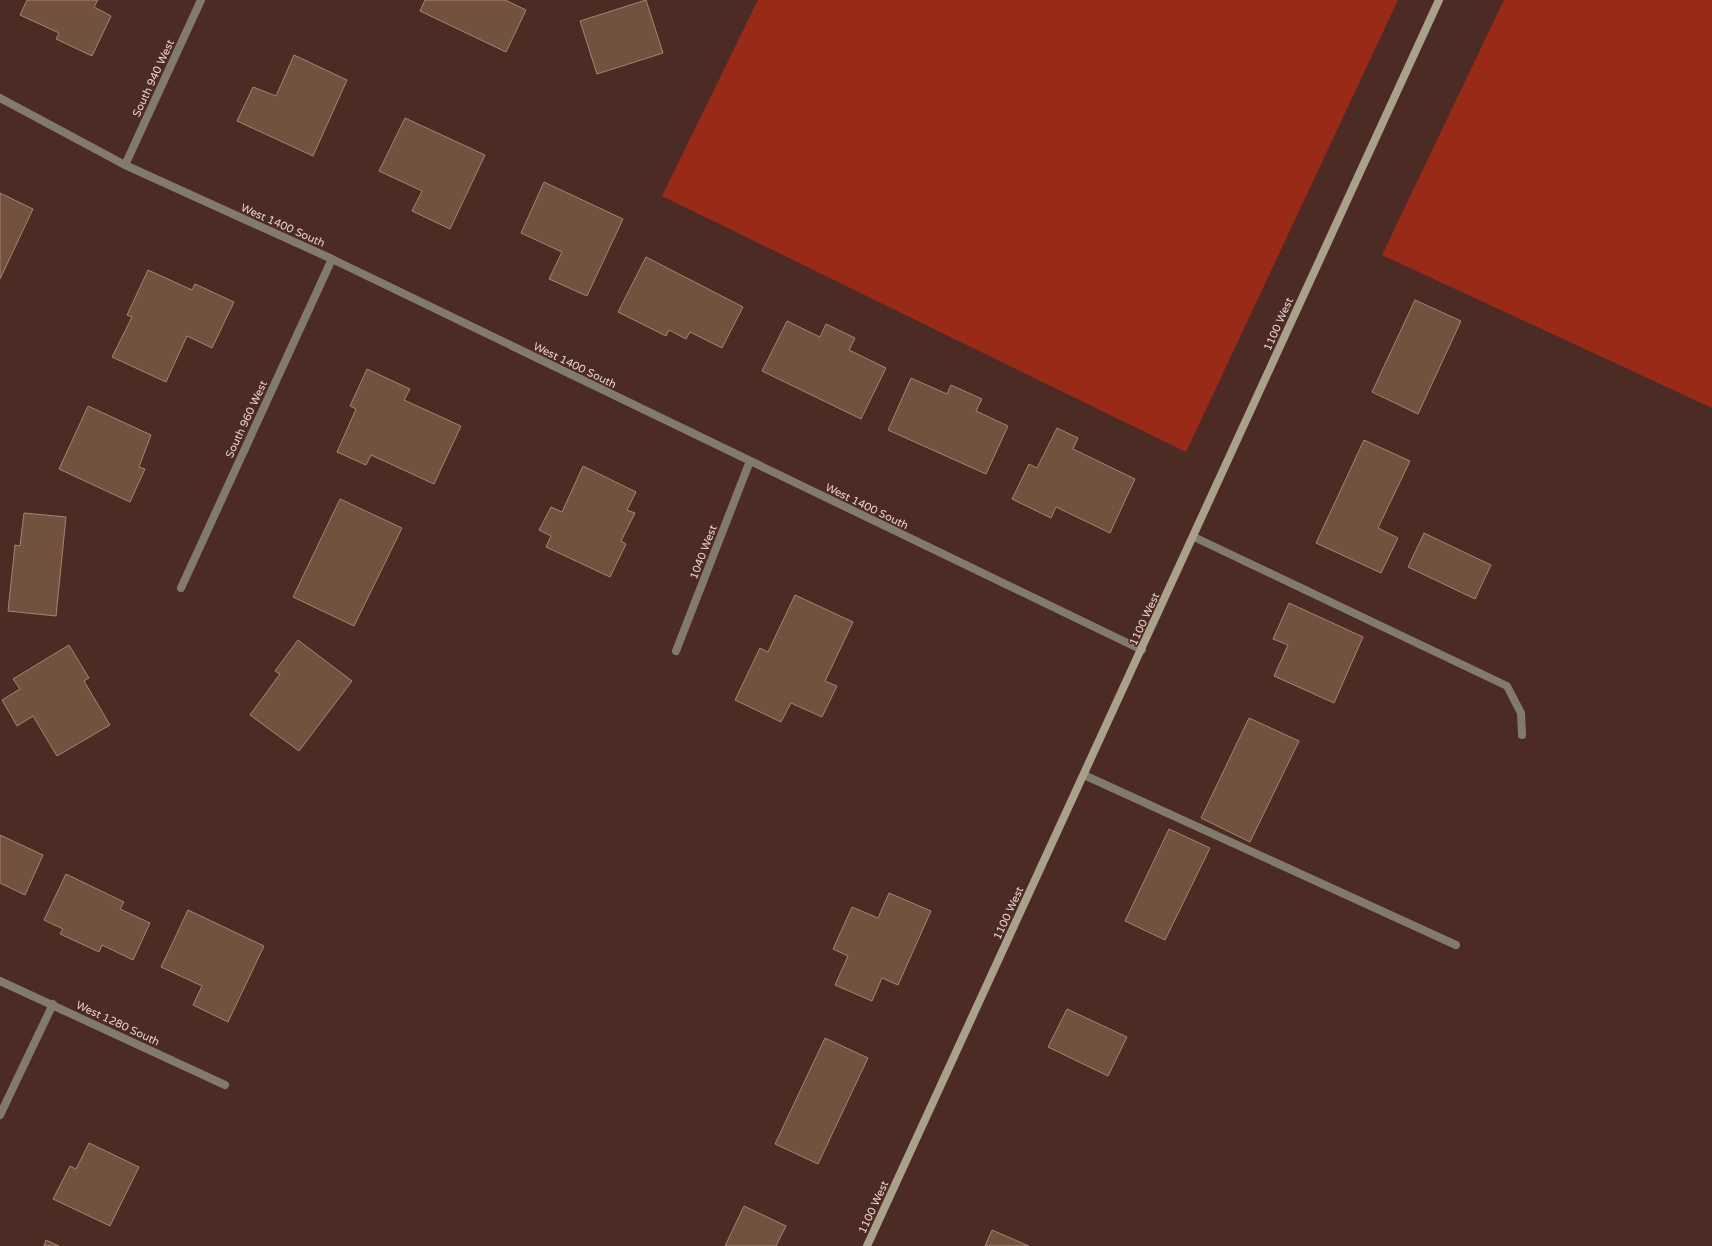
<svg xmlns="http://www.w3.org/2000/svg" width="1712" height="1246" font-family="'Varela Round',sans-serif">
<rect width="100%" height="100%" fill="#4d2b25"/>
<!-- grass -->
<path fill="#9a2a18" d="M758,0H1398L1186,452L662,196Z
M1504,0H1712V408L1382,255Z"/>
<!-- building -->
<path fill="#72523f" stroke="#a78470" d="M27,0H98L94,7L111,16L92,56L56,39L59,33L20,15Z
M425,0H505L526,10L506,52L420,11Z
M646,0L663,53L597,74L580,21Z
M294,55L347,80L313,156L237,121L253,87L276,96Z
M405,118L485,155L450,229L412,211L422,191L379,171Z
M544,182L623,219L587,296L549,279L562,252L521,233Z
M0,193L33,209L0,279Z
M646,257L743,307L722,348L690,332L686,339L669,330L666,336L618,312Z
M148,270L192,290L195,284L234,302L212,348L187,336L166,382L112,357L132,317L127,315Z
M1415,300L1461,321L1418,414L1372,392Z
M787,321L820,337L826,324L855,338L849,350L886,368L861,419L762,371Z
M367,369L410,389L404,400L461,426L434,484L371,455L366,465L337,452L356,409L350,406Z
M911,378L947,394L951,385L982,399L976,411L1008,426L986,474L888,430Z
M88,406L151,435L139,467L145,469L130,502L59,469Z
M1057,428L1078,438L1073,449L1135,479L1110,533L1056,507L1051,518L1012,499L1029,464L1037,468Z
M1364,440L1410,461L1378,528L1398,538L1381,573L1316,543Z
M583,466L636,492L627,510L635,513L621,541L626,544L610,577L546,547L551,536L539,530L551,507L562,512Z
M340,499L402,528L354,626L293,597Z
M24,513L66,517L56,616L8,611L15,545L20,546Z
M1424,533L1491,565L1475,599L1408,567Z
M795,595L853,622L825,681L837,686L822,717L791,703L781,722L735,700L760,648L768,652Z
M1289,603L1363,637L1334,703L1274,676L1288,645L1273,639Z
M298,640L352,681L299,751L250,715L280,674L275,671Z
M69,645L89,678L84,681L110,725L57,756L33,716L17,726L2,700L20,689L13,679Z
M1249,718L1299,741L1250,842L1201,818Z
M1169,829L1210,848L1165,940L1125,921Z
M0,835L43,855L25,895L0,883Z
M66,874L124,902L120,909L150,923L133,960L102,945L99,952L60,934L63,929L44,920Z
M889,893L931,911L898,985L882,978L872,1001L835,985L848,956L833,949L852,907L878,918Z
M188,910L264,946L228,1022L193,1005L202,986L161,967Z
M1067,1009L1127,1037L1108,1076L1048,1047Z
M825,1038L868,1058L818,1164L775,1144Z
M89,1143L139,1167L110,1226L53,1199L70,1166L76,1169Z
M744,1206L786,1226L776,1246H725Z
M992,1230L1029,1246H985Z
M46,1240L59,1246H44Z"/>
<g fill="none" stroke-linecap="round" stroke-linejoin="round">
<!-- lane -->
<path stroke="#807b6b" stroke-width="8" d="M1194,537L1507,686L1521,713L1522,735
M1084,775L1456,945"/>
<!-- street -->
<path stroke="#807b6b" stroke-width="8" d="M0,98L125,165L332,259L1142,650
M125,165L201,0
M181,588L332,259
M676,651L750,461
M0,981L225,1085
M0,1115L53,1004"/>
<!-- secondary -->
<path stroke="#a9a189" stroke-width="8" d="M867,1246L1439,0"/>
</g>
<g text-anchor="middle" stroke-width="3.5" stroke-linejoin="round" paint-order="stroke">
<!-- street labels -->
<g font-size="11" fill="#e8d2cd" stroke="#4d2b25">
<text transform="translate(153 78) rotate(-65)" y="4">South 940 West</text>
<text transform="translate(283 225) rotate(24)" y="4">West 1400 South</text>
<text transform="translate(1278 324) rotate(-66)" y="4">1100 West</text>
<text transform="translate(575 365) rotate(26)" y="4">West 1400 South</text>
<text transform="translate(246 419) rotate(-65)" y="4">South 960 West</text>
<text transform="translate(867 506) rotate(26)" y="4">West 1400 South</text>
<text transform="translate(703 552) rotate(-69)" y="4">1040 West</text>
<text transform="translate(1144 619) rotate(-65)" y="4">1100 West</text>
<text transform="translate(1008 913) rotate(-65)" y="4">1100 West</text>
<text transform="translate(118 1023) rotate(25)" y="4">West 1280 South</text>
<text transform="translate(873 1207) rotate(-65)" y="4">1100 West</text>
</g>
</g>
</svg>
